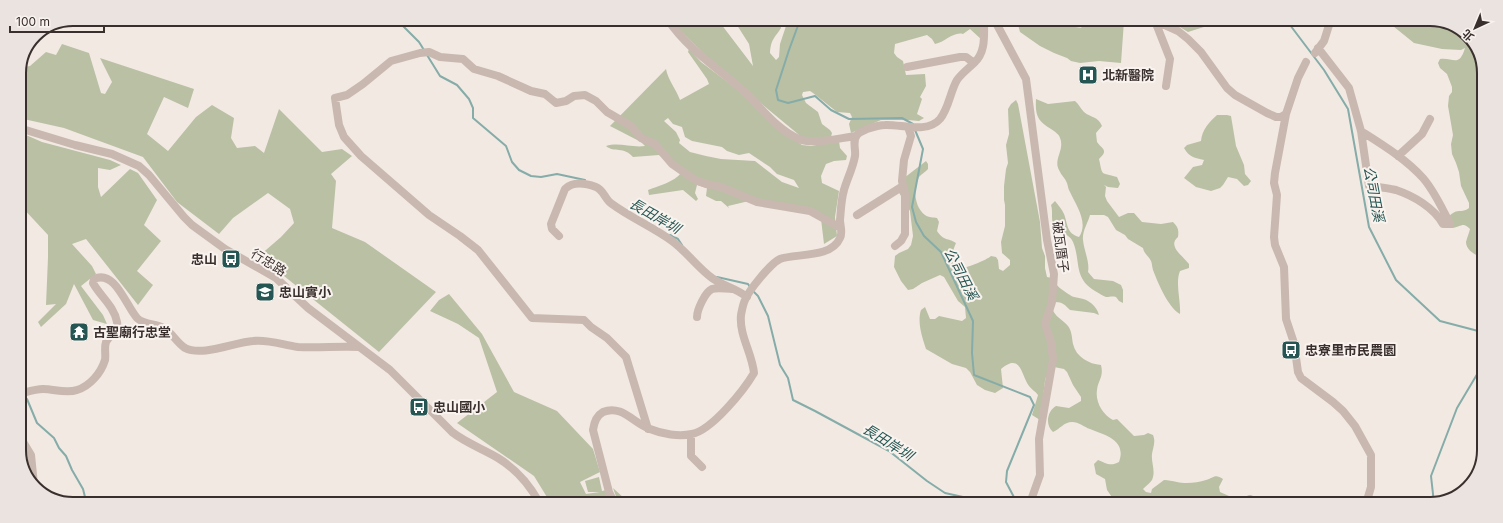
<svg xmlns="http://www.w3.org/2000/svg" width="1503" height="523" font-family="Inter,'Noto Sans TC',sans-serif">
<rect width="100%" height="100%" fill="#f2e9e3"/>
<!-- green -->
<path fill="#bac0a4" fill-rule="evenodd" d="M669,20H718L753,66L749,44L735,22L736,20H759L764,23L769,20H780L781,28C774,39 771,39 770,53L776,60L779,57L780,44L788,20L849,21L855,25H874L890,21H980L982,40L970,29L963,34C954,31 945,42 935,44L932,39L927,35L895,44L894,53L897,57L903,61L906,75L925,74L926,86L920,97L922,99L917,114L924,118L919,121L908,120H881L851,133L849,124L852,117L850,113L837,112L813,93L810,91L803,92L802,95L806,103L818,112L822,124L830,130L832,133L831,137L804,139L722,71Z
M1017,21H1039L1049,25L1056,24L1082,28L1072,21H1124L1121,63L1099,61L1080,63L1071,61L1067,58L1054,53L1040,46L1020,32Z
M1170,21H1206L1207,26L1188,32Z
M1388,22H1447L1473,40L1484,69L1482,257C1476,256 1466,250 1466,242C1467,238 1469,233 1470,229C1463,221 1461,227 1452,228C1448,228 1445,227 1442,226C1445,221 1449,215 1453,213C1459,209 1463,213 1469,208V203L1461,186L1459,172L1456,163L1452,154L1451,144L1453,135L1448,106L1449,96L1452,92V87L1447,74L1440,68L1438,63L1440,59C1453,57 1459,68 1465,48L1461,50L1442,49L1414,43Z
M62,44L89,53L101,93L105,94L112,82L100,58L194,89L188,108L164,97L147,134L168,151L196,117L212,105L234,118L231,138L237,148L255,146L264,153L279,109L322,152L342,149L352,156L331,174L336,181L332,228L365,242L436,292L379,352L259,256L281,237L294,223L290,209L268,193L233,218L219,234L177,202L143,157L64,128L19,118L20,68L30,66L46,52L56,55Z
M689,49L701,62L738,90L781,130L802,145L811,146L839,141L840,148L847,156L846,160L834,161L826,164L821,176L822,183L839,191L835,217L837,236L824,244L821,219L814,215L749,201L728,206L729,208L721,201H716L706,196L707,188L697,185L695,193L698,199L696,201L683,190L649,195L648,190C658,186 674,182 681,173L659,155L633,157C624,146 614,153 606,146C619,142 632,148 645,146L641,142L610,126L666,69C668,80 676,89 680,100L709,84L707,79L688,52ZM668,118L673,124L682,127L685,137L692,141L722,147L727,151L739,155L749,153L770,167L777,174L794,180L799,188L782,182L755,161L721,159L706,156L690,152L679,143L680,140L676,132L664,121Z
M1036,99L1048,104L1075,101C1079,104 1080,108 1084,112C1091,118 1098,116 1102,126L1096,133L1097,142C1102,149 1109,150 1099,159C1103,177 1100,172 1117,177L1120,184L1118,188L1108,187L1104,185L1106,187L1105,196L1107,201L1119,217L1128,213H1134L1142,222L1161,224L1173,222C1178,227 1179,230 1178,237C1167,246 1183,256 1189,264V268L1180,271C1175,283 1181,301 1180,314C1168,307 1158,283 1153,270C1152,267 1152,263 1151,261C1148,255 1144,254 1143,248L1128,239L1125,235L1116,230L1108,217L1104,215H1090C1088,223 1082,231 1083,240C1084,251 1090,262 1088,272L1094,279L1113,281L1121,285L1123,290V303L1119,301L1116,297C1112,296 1110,297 1106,297C1103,296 1099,293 1095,291C1073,278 1081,261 1073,242C1069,232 1057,234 1053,224C1051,218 1053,211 1051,205L1055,201C1058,205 1062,209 1064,214C1068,224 1066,233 1079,237C1089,223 1076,205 1070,192C1068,189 1068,186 1067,183C1065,178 1061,175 1059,170C1053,159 1065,150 1060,138C1059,134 1055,132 1051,129C1038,121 1035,116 1036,99Z
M1016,100L1018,104L1040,222L1042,248L1045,256V268L1047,277L1052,278C1056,286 1062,290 1070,295C1072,297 1076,297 1079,298C1088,299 1097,306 1099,315L1094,313L1070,310C1065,305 1063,302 1055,302L1052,308C1054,316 1063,320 1068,326C1072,331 1072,339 1073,344C1076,357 1089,364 1101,365C1104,377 1098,380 1097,390C1095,402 1103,415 1113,420L1117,419L1134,436L1144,435L1148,433L1153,435C1156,442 1153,447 1152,454C1151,463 1156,471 1152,480C1150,483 1146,486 1143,489L1146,492L1151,493L1152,489L1164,480C1169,480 1172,481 1177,482C1185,484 1197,483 1206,480C1213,478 1215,473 1223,479L1219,487L1220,492L1229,496L1236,504L1116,503L1107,490L1105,479L1096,474L1094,464L1098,460C1106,463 1110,467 1119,462C1127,440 1105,435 1090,429C1084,427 1079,422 1072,422C1064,422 1060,429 1053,432C1045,425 1047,411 1056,406L1069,408L1081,401V397L1073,385L1067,372L1064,369L1054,367L1046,377L1045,381L1040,420L1032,415L1038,395C1035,391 1031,389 1029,386C1021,375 1021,352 1001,369L1003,388L995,393L985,390L977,385L970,372L966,368L952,364L926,349C922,337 917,322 921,310L925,307L930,319H935L939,316L962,321L966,318L965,307L958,301L944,277L940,275L922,283L913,289L908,290L901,281L894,267L895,256L899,253L908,249L911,245L913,236L910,211L898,191L904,178L926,161L928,164V169C926,172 921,174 919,177C913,188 914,207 925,215C929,218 933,217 937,218L939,222L937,231C945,242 947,237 956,243C952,252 950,261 956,269C962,270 987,260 991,256L996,257L998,260L999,269L1003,271L1010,265V260L1002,253L1001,242L1005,226V205L1004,200V186L1006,169L1008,163L1006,145L1009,134L1008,109L1011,104Z
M1217,115H1227L1231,116L1236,146L1244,165L1245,174L1251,181L1248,185L1244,186L1237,179L1228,177L1223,185L1220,188L1211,191L1196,187L1184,178L1193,167L1202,165L1204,160C1195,158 1189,157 1184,148L1187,145L1201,141C1202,130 1209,122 1217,115Z
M19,132L42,142L110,160L121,165L110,170L98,168V187L101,197L130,169L138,173L157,200L144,225L161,241L137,271L153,285L138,305L86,239L72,244L92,266L96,274L81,286L103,315L107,324L93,320L74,284L66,304L41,327L38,322L56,304L46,305L48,257V235L21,206H19Z
M449,294L482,334L514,392L557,411L593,449L600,472L580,482L586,494L600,492H588L585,481L599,477L602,491L606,490L612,502H550L534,476L457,423L497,392L479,338L458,324L430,311L439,300Z
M613,488L625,499L633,502H618Z"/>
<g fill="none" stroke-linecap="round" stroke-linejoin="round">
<!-- stream -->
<path stroke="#85aca8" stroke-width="2" d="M244,19L261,26L269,19
M397,20L419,42L424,50
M800,20L789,50L776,90L778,100L788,103L815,96L831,110L849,119L902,118L913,124
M1220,21H1222
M1287,21L1324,70L1348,109L1369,227L1396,280L1440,321L1482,332
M427,55L440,76L457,85L469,99L473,108V118L506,146L512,162L519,170L531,176L541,177L557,174L585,180
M915,130L923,149L912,207L916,222L924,236L941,252L973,321L972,353L974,375L1030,397L1034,405L1007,471L1006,482L1017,503
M670,235L678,239L682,245
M717,277L748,284L750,287
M753,291L758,296L768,316L780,365L788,378L793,400L815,411L889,451L927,481L945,493L990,503
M22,396L27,399L37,423L54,438L59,448L66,456L72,470L83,489L86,501
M1434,503L1431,476L1457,408L1482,366"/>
<!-- minor -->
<path stroke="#c9b8b0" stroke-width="8" d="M668,20C689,51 721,70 748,95C763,110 779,131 799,139C813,145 840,138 856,136
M995,21L1026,79L1047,240L1054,274L1052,302L1045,324L1051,342L1053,359L1039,439L1040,475L1030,503
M1155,21L1170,59L1166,86
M1156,21L1178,31L1188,39L1201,52L1227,88L1235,95L1267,113L1276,117H1281L1286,114L1298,78L1306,62
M1318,48L1349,88L1361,131L1369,186C1378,187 1388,188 1396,190C1414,196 1434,208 1443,224H1450C1442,208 1435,192 1423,178C1406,159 1383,145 1361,131
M1315,53L1324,41L1330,22
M907,67L960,57H966L974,63
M1286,114L1275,173L1274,183L1277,195L1274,237L1275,245L1284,267L1286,319L1294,343L1298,372L1301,378L1333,402L1343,411L1355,426L1371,455V487L1366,504
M19,128L75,145L112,154L139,166L149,175L184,217L192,225L225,249L276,278L308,308L390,370L452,432C466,443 483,449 498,458C516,469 529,484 539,502
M1398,156L1422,134L1430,119
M857,215L903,186
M559,236L552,229L551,224L565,189C573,181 585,183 596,187C604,190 605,200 612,204C631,218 653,227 672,241C687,252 697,267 712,278C723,286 736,288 747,297
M895,246L901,241L905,234V194L902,181L904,160L911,136L908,127
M697,317C697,310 705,292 712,289C718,287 726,289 732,289
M19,394C27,392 35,389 43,389C54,389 66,394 77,390C90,386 101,373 105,360C106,354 104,348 106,342C110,334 119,332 117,322C114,306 100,296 93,283L94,279C115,269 126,306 137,318C145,326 157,323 165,329C173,334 177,343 185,348C202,357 235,342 253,341C268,339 283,345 298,347C319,348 339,346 359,347
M648,429L626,357L607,338L591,327L584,320L532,318L478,250L460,236L429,215L361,156L344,137L339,125L335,98L347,95L363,84L391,61L420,53L429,52L440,57L463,59L474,69L498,76L531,91L545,94L556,103L566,101L574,96L585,95L596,101L607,112L631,126L641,138L655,144L672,164L695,180L706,184L721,187L757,202L810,211L839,227
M19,435L31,455L34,485
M691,435V456L702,467
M614,502L609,492L593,430C594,422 596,416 603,412C622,404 634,424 650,429C662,434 679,437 692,434C712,430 744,390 754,373C752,353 739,335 741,315C742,310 743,304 745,300C749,290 771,263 780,259C795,253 831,259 840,238C843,233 840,225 840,220C841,210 841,200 844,190C847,179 853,168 855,156C856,149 852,141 857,135C859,132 864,131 867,129C873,127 879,125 885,125C901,124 927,134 940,119C949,108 950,92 957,80C962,73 968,69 974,63C986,52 984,36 984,21
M1249,504L1250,499"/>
</g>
<!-- icons -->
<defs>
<g id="hospital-square" transform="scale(1)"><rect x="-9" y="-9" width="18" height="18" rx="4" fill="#265653" stroke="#f9f3ef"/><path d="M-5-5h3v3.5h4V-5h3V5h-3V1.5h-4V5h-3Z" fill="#fff"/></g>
<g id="bus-square" transform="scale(1)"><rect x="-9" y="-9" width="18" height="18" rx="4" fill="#265653" stroke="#f9f3ef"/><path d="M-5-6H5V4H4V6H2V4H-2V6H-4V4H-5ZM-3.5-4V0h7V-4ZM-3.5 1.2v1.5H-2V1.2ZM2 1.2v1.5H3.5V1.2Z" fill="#fff"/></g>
<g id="school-square" transform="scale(1)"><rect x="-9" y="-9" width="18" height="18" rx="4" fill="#265653" stroke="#f9f3ef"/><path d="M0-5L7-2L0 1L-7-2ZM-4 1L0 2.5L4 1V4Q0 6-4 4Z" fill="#fff"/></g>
<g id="temple-square" transform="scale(1)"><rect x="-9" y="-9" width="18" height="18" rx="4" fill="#265653" stroke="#f9f3ef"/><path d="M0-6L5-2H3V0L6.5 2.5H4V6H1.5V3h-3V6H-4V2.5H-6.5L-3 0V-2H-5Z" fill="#fff"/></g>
</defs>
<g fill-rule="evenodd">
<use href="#hospital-square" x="1088" y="75"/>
<use href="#bus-square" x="231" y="259"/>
<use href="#school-square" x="265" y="292"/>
<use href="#temple-square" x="79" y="332"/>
<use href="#bus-square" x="1291" y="350"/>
<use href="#bus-square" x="419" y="407"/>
</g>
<g text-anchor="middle" stroke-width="4" stroke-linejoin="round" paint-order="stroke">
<!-- poi labels -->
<g font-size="13" font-weight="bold" fill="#392f2d" stroke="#f9f3ef" text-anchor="start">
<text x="1102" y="80">北新醫院</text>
<text x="217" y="264" text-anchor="end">忠山</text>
<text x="279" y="297">忠山實小</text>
<text x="93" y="337">古聖廟行忠堂</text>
<text x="1305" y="355">忠寮里市民農園</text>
<text x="433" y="412">忠山國小</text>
</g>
<!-- street labels -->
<g font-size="13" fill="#392f2d" stroke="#f9f3ef">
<text transform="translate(1061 247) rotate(82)" y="5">破瓦厝子</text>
<text transform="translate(269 262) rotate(32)" y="5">行忠路</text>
</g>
<!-- water labels -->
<g font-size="14" font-style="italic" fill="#265653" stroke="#f9f3ef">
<text transform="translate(1374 194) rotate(79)" y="5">公司田溪</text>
<text transform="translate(655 216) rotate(30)" y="5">長田岸圳</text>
<text transform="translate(961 274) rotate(63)" y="5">公司田溪</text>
<text transform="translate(888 442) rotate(32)" y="5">長田岸圳</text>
</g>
</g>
<!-- crop -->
<path d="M0 0H1503V523H0ZM73 26H1430A47 47 0 0 1 1477 73V450A47 47 0 0 1 1430 497H73A47 47 0 0 1 26 450V73A47 47 0 0 1 73 26Z" fill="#eae3df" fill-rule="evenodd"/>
<path fill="none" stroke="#392f2d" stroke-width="2" d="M73 26H1430A47 47 0 0 1 1477 73V450A47 47 0 0 1 1430 497H73A47 47 0 0 1 26 450V73A47 47 0 0 1 73 26Z"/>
<!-- north arrow -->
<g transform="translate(1475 28) rotate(224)" stroke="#f9f3ef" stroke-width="3" paint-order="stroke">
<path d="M0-3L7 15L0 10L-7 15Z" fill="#392f2d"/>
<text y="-6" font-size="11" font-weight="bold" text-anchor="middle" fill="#392f2d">北</text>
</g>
<!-- scale -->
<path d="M10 26v6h94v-6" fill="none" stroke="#392f2d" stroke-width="2"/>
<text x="16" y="26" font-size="12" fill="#392f2d" stroke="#f9f3ef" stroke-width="3" paint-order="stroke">100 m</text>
</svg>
